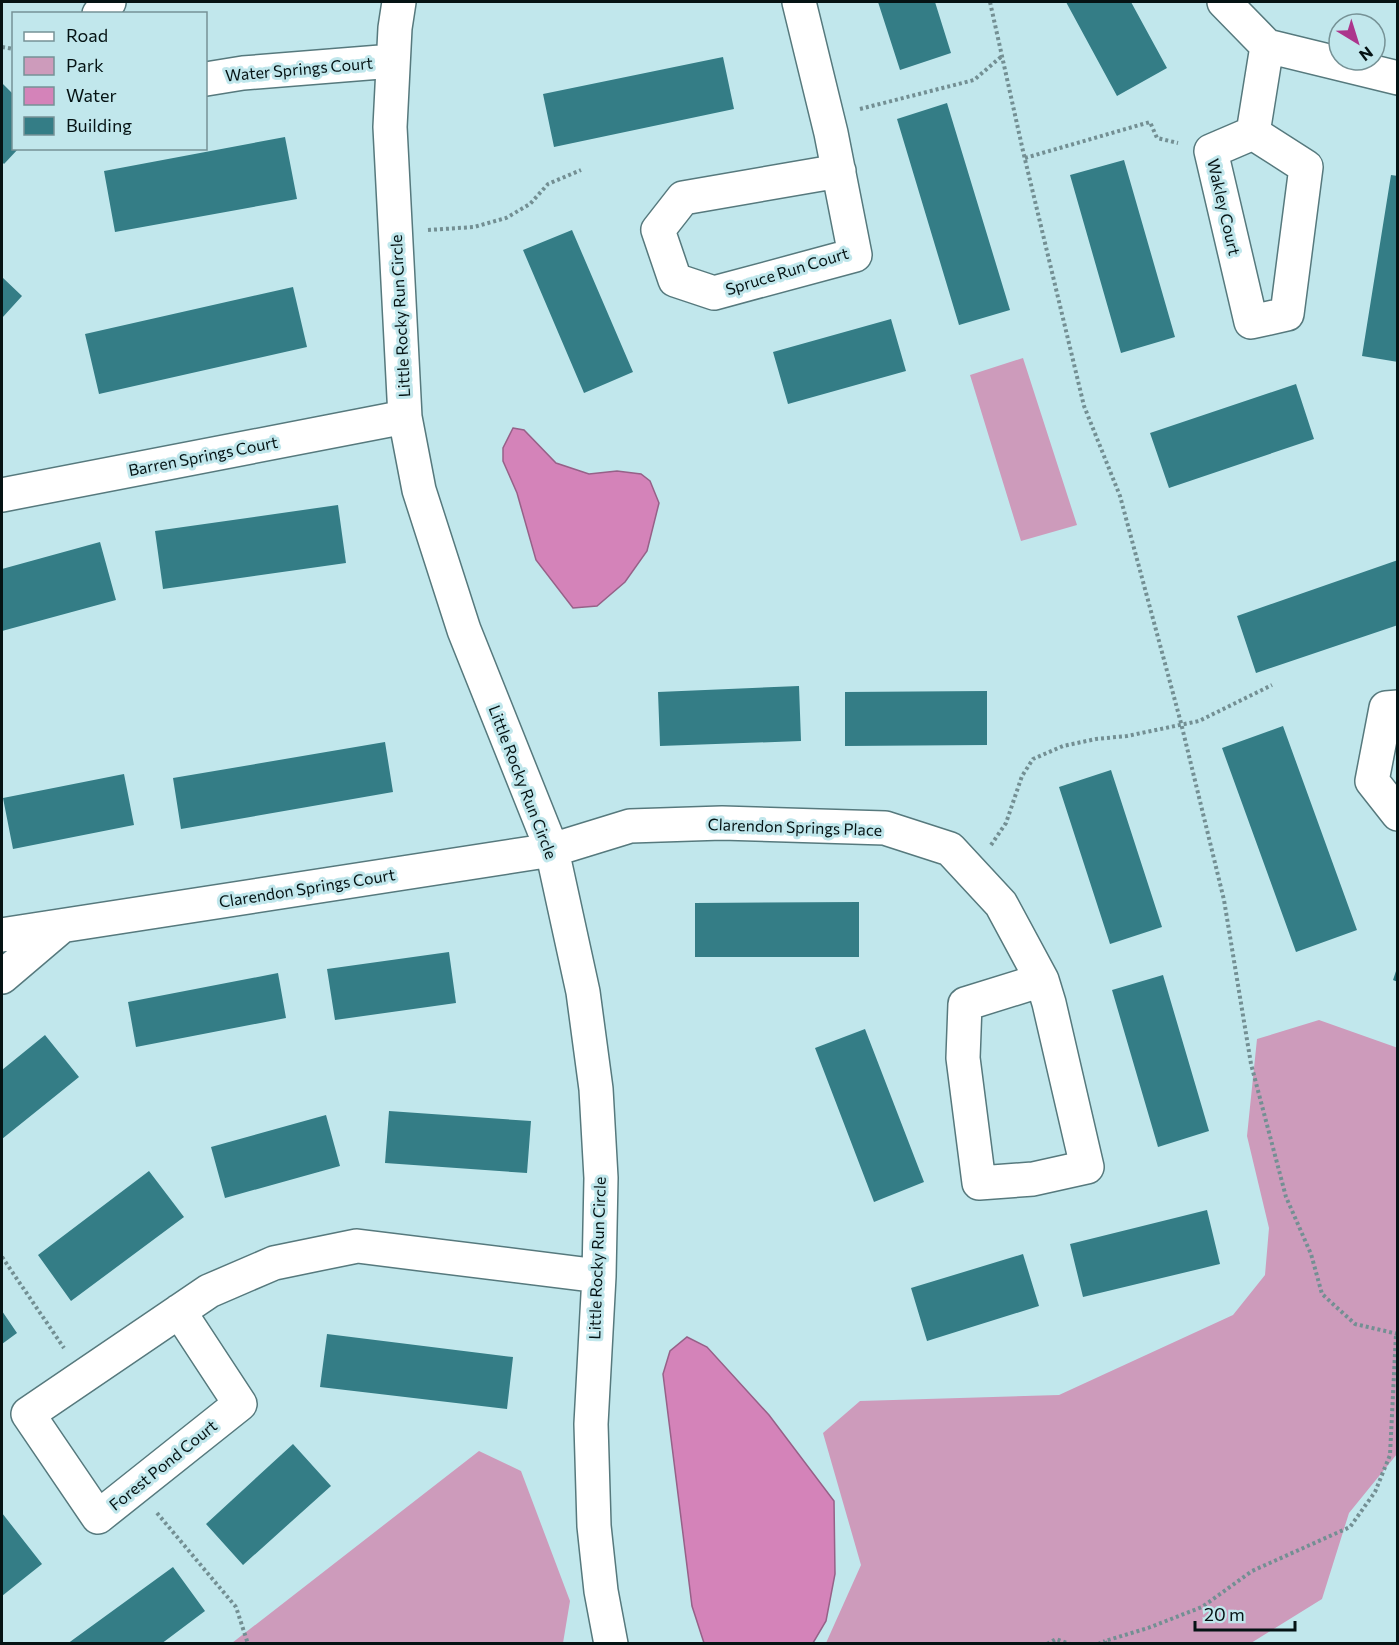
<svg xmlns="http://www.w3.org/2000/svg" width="1399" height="1645" font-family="Commissioner,sans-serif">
<rect width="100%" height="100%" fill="#c1e7ec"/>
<!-- green -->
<path fill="#cd9bbb" d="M1023,358L1077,525L1021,541L970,375Z
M1319,1020L1398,1048L1397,1454L1349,1513L1322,1599L1251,1643H826L861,1565L823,1433L860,1401L1059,1395L1233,1315L1265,1275L1269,1228L1247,1136L1257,1039Z
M479,1451L521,1471L570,1601L563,1643H232Z"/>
<!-- water -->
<path fill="#d483b9" stroke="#966188" stroke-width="1.5" d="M513,428L524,430L556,463L589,474L617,471L641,474L650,481L659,503L647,551L625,582L597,606L573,608L536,560L517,493L503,461V448Z
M687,1337L707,1347L769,1415L834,1501L835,1574L826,1621L813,1643H704L692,1606L663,1374L670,1351Z"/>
<!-- building -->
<path fill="#347d86" d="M878,2H935L951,53L900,70Z
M1066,2H1131L1167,68L1117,96Z
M723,57L734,109L554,147L543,94Z
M2,83L14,95V148H19L4,164L2,162Z
M947,103L1010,310L959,325L897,119Z
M285,137L297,199L115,232L104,171Z
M1124,160L1175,337L1121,353L1070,175Z
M1391,175L1398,176V362L1362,356Z
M572,230L633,372L584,393L523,250Z
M2,277L22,296L2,318Z
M293,287L307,347L99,394L85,334Z
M891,319L906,371L788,404L773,352Z
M1296,384L1314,439L1169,488L1150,433Z
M338,505L346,563L163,589L155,531Z
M100,542L116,600L2,631V569Z
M1398,560V625L1256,673L1237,616Z
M799,686L801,741L660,746L658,692Z
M987,691V745L845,746V692Z
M1283,726L1357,930L1296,952L1222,748Z
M385,742L393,792L181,829L173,778Z
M1111,770L1162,927L1110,944L1059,787Z
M124,774L134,825L13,849L3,798Z
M859,902V957H695V903Z
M449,952L456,1003L335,1020L327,969Z
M1397,968H1398V982L1393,980Z
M278,973L286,1018L136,1047L128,1002Z
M1163,975L1209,1131L1158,1147L1112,990Z
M865,1029L924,1182L874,1202L815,1048Z
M45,1035L79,1077L2,1139V1070Z
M389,1111L531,1121L527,1173L385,1163Z
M326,1115L340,1166L225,1198L211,1147Z
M149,1171L184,1217L71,1301L38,1255Z
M1207,1210L1220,1264L1083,1297L1070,1244Z
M1023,1254L1039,1306L927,1341L911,1288Z
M2,1311L17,1333L2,1344Z
M327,1334L513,1357L507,1409L320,1387Z
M293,1444L331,1486L243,1565L206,1524Z
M2,1513L42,1564L2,1596Z
M173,1567L205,1611L161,1644H67Z"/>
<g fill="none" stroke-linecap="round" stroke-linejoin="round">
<!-- minor casing -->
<g stroke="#56797d" stroke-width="36">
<path id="minor" d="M399,2L395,28L390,127L405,417L419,490L464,630L552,850L583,992L596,1089L601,1178L599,1276L591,1424L594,1526L601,1591L611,1644
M799,2L831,133L855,255L714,293L675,280L658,230L683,198L839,171
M1224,2L1267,46L1398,78
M99,14L109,2
M206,79L243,73L393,61
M1253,133L1306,167L1287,314L1251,322L1211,151L1253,133L1267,46
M2,495L405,417
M1398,707L1386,708L1372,781L1398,814
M2,935L552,850L630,826L722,823L885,828L950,849L1001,904L1042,980
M2,977L62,926
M1042,980L1049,1003L1087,1167L1033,1179L979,1183L963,1058L965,1004Z
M179,1311L240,1404L98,1517L28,1414L209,1291L274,1263L357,1246L599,1276"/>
</g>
<!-- path -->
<path stroke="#738f93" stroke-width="4" stroke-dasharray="3 3" stroke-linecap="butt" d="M990,2L1023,151L1084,406L1120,496L1181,723L1224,900L1251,1064L1286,1197L1311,1254L1322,1294L1355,1324L1398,1334
M2,47L14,49
M860,109L974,80L1002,56
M1025,158L1150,122L1157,138L1178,143
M428,230L474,227L506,218L530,204L548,184L581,170
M991,845L1006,823L1022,776L1033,759L1063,746L1096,739L1127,736L1199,721L1272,685
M2,1257L64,1348
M157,1513L236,1607L248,1644
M1047,1644L1056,1639L1070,1644
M1098,1644L1105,1641
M1106,1644L1105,1641L1148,1628L1202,1607L1252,1571L1350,1527L1375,1492L1390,1455L1396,1334"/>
<!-- minor -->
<use href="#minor" stroke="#fff" stroke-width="33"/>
</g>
<g text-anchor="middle" stroke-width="6" stroke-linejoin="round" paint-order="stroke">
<!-- street labels -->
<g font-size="16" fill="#051314" stroke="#c1e7ec">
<text transform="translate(299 69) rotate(-5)" y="6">Water Springs Court</text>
<text transform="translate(1224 207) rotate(77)" y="6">Wakley Court</text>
<text transform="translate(787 271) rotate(-17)" y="6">Spruce Run Court</text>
<text transform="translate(400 316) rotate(-93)" y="6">Little Rocky Run Circle</text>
<text transform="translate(203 456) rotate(-11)" y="6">Barren Springs Court</text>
<text transform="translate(523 782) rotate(69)" y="6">Little Rocky Run Circle</text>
<text transform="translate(795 827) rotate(2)" y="6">Clarendon Springs Place</text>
<text transform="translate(307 888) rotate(-9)" y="6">Clarendon Springs Court</text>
<text transform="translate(597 1258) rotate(-88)" y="6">Little Rocky Run Circle</text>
<text transform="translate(163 1465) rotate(-39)" y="6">Forest Pond Court</text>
</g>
</g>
<!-- border -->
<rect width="1399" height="1645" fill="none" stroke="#051314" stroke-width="6"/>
<!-- legend -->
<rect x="12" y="12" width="195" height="138" fill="#c1e7ec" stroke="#769296" stroke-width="1.5"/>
<rect x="24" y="32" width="30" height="9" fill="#ffffff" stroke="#769296" stroke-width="1.5"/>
<text x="66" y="42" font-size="18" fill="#051314">Road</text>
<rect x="24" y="57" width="30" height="18" fill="#cd9bbb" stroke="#769296" stroke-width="1.5"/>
<text x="66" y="72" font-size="18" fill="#051314">Park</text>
<rect x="24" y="87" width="30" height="18" fill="#d483b9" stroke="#769296" stroke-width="1.5"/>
<text x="66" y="102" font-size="18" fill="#051314">Water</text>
<rect x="24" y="117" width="30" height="18" fill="#347d86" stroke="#769296" stroke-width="1.5"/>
<text x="66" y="132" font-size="18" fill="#051314">Building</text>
<!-- north arrow -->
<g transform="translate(1357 42) rotate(142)"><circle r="28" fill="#c1e7ec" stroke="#769296" stroke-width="1.5"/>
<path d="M0-4.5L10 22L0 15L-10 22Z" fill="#ac358c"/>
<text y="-9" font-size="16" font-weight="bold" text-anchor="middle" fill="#051314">N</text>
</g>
<!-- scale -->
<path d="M1195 1621v9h100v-9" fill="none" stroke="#051314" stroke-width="3"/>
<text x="1204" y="1621" font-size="18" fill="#051314" stroke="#c1e7ec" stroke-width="4.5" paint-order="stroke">20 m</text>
</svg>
